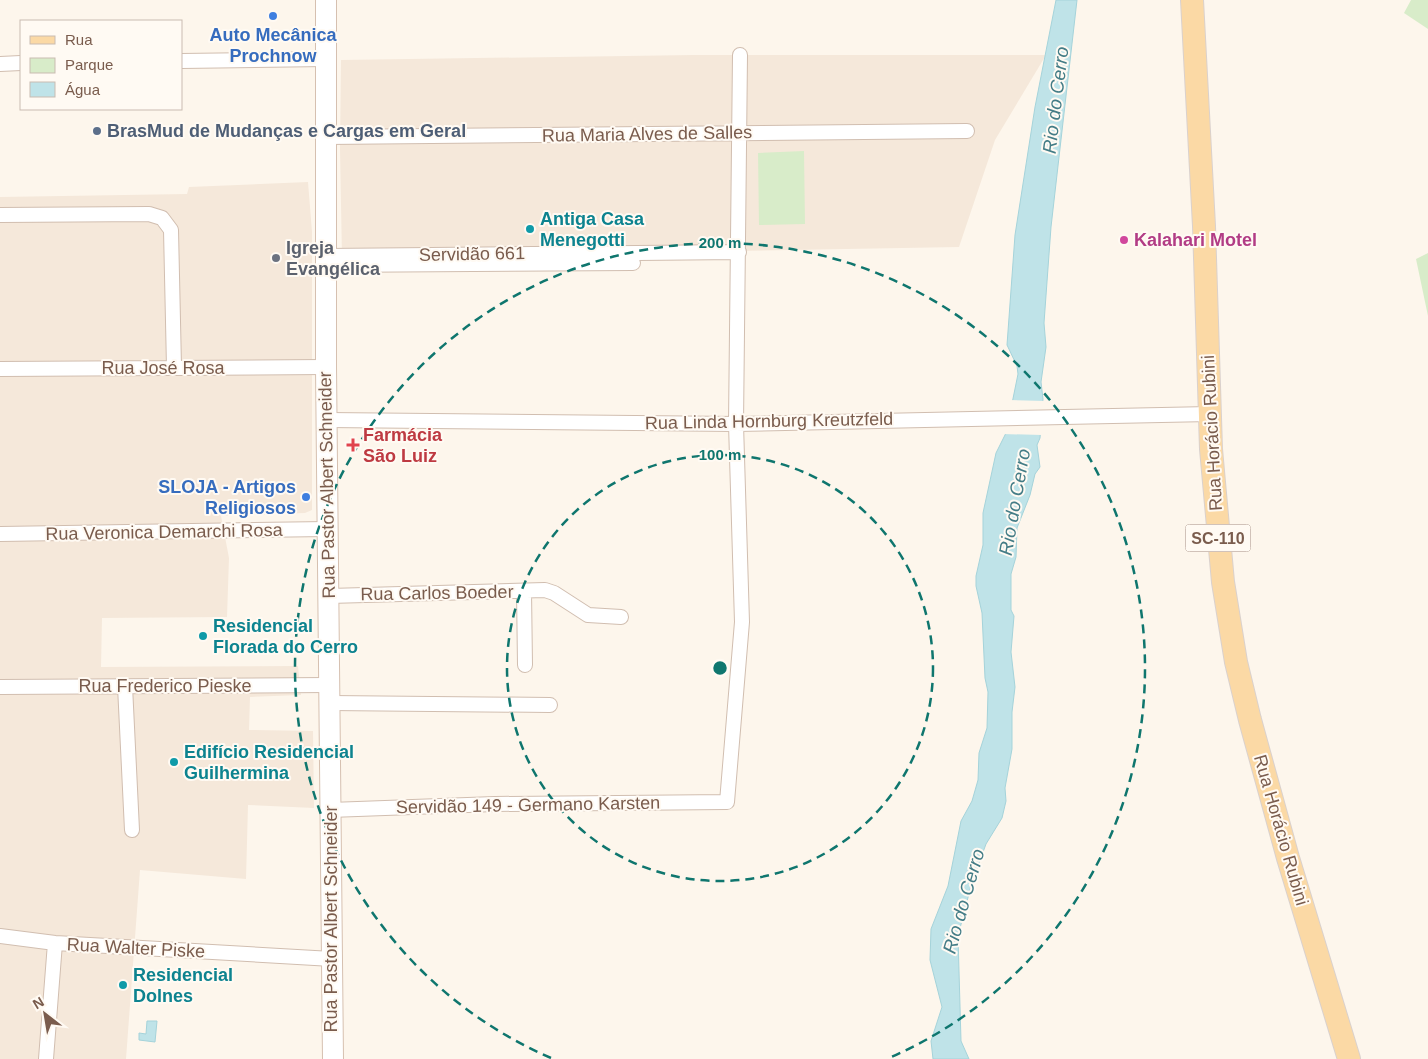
<svg xmlns="http://www.w3.org/2000/svg" width="1428" height="1059" font-family="Helvetica,sans-serif">
<rect width="100%" height="100%" fill="#fdf6ec"/>
<!-- residential -->
<path fill="#f5e8da" d="M693,55H1046L995,140L959,247L342,258L340,149L341,60Z
M308,182L312,232V510L305,513L221,516L229,558L227,617L102,618L101,667L298,666L301,695L250,697L249,730L313,731L314,808L248,805L246,879L140,870L126,1059H0V197L187,194L189,187Z"/>
<!-- green -->
<path fill="#d8ecc9" d="M1411,0H1428V29L1404,13Z
M804,151L805,224L759,225L758,153Z
M1428,253V316L1416,259Z"/>
<!-- water -->
<path fill="#bfe3e8" stroke="#a5d3da" d="M1056,0H1077L1051,227L1044,323L1046,347L1041,382L1043,399L1040,438L1037,445L1040,467L1035,474L1030,495L1017,528L1016,557L1011,574V610L1014,616L1011,652L1015,687L1012,712V749L1005,788L1006,801L1002,818L986,844L972,882L958,936L961,1041L969,1059H933L931,1041L942,1007L930,960L931,929L948,886L961,821L972,801L978,780L979,753L987,728L988,692L985,678L982,613L976,586V576L983,545V513L996,453L1006,433L1018,374L1017,366L1007,345L1015,235L1035,107Z
M147,1021H157L155,1042L139,1040V1033L146,1034Z"/>
<!-- pier -->
<path fill="#fdf6ec" d="M1009,400L1045,401L1042,435L1003,434L1009,412Z"/>
<g fill="none" stroke-linecap="round" stroke-linejoin="round">
<!-- minor casing -->
<g stroke="#d1beb0" stroke-width="16">
<path id="minor" d="M181,61L326,59
M0,64L21,63
M326,137L967,131
M0,215L149,214L162,218L171,230L174,367
M326,256L739,252
M326,265L633,263
M0,369L326,367
M327,420L736,424L1210,414
M0,534L327,529
M524,591L525,665
M329,596L545,590L554,593L588,615L621,617
M125,686L132,830
M0,687L329,685
M330,703L550,705
M330,810L495,804L727,802L742,622L736,424L740,55
M0,936L55,943L332,959
M46,1059L55,943"/>
</g>
<!-- secondary casing -->
<g stroke="#d6c0b0" stroke-width="22">
<path id="secondary" d="M326,0V367L333,1059"/>
</g>
<!-- primary casing -->
<g stroke="#dad1cd" stroke-width="24">
<path id="primary" d="M1192,0L1204,226L1211,449L1223,582L1236,662L1250,720L1288,858L1349,1059"/>
</g>
<!-- minor -->
<use href="#minor" stroke="#fff" stroke-width="14"/>
<!-- secondary -->
<use href="#secondary" stroke="#fff" stroke-width="20"/>
<!-- primary -->
<use href="#primary" stroke="#fbd9a5" stroke-width="22"/>
</g>
<!-- distance rings -->
<g fill="none" stroke="#0f766e" stroke-width="2.5" stroke-dasharray="9 6">
<circle cx="720" cy="668" r="213"/>
<path d="M551 1058A425 425 0 1 1 889 1058"/>
</g>
<!-- markers -->
<g fill="#3f7fe0" stroke="#fffaf3" stroke-width="2">
<circle cx="273" cy="16" r="5"/>
<circle cx="306" cy="497" r="5"/>
</g>
<circle fill="#5c6f8a" stroke="#fffaf3" stroke-width="2" cx="97" cy="131" r="5"/>
<g fill="#0f9aa8" stroke="#fffaf3" stroke-width="2">
<circle cx="530" cy="229" r="5"/>
<circle cx="203" cy="636" r="5"/>
<circle cx="174" cy="762" r="5"/>
<circle cx="123" cy="985" r="5"/>
</g>
<circle fill="#d1479c" stroke="#fffaf3" stroke-width="2" cx="1124" cy="240" r="5"/>
<circle fill="#6b7280" stroke="#fffaf3" stroke-width="2" cx="276" cy="258" r="5"/>
<path fill="#e0444e" stroke="#fffaf3" stroke-width="2" d="M350.5 437.5h5v5h5v5h-5v5h-5v-5h-5v-5h5z"/>
<g text-anchor="middle" stroke-width="4" stroke-linejoin="round" paint-order="stroke">
<!-- shield labels -->
<rect fill="#fffaf3" stroke="#a28b7f" stroke-width="1" x="1185.5" y="524.5" width="65" height="27" rx="4"/>
<g font-size="16" font-weight="bold" fill="#7a5c4d">
<text x="1218" y="544">SC-110</text>
</g>
<!-- shop labels -->
<g font-size="18" font-weight="bold" fill="#366cbe" stroke="#fffaf3">
<text x="273" y="41">Auto Mecânica<tspan x="273" dy="21">Prochnow</tspan></text>
<text x="296" y="493" text-anchor="end">SLOJA - Artigos<tspan x="296" dy="21">Religiosos</tspan></text>
</g>
<!-- service labels -->
<g font-size="18" font-weight="bold" fill="#4e5e75" stroke="#fffaf3" text-anchor="start">
<text x="107" y="137">BrasMud de Mudanças e Cargas em Geral</text>
</g>
<!-- street labels -->
<g font-size="18" fill="#7a5c4d" stroke="#fffaf3">
<text transform="translate(647 134) rotate(-1)" y="6">Rua Maria Alves de Salles</text>
<text transform="translate(472 254) rotate(-1)" y="6">Servidão 661</text>
<text x="163" y="374">Rua José Rosa</text>
<text transform="translate(769 421) rotate(-1)" y="6">Rua Linda Hornburg Kreutzfeld</text>
<text transform="translate(1212 433) rotate(-93)" y="6">Rua Horácio Rubini</text>
<text transform="translate(327 485) rotate(-91)" y="6">Rua Pastor Albert Schneider</text>
<text transform="translate(164 532) rotate(-1)" y="6">Rua Veronica Demarchi Rosa</text>
<text transform="translate(437 593) rotate(-1)" y="6">Rua Carlos Boeder</text>
<text x="165" y="692">Rua Frederico Pieske</text>
<text transform="translate(528 805) rotate(-1)" y="6">Servidão 149 - Germano Karsten</text>
<text transform="translate(1281 830) rotate(74)" y="6">Rua Horácio Rubini</text>
<text transform="translate(331 919) rotate(-90)" y="6">Rua Pastor Albert Schneider</text>
<text transform="translate(136 948) rotate(3)" y="6">Rua Walter Piske</text>
</g>
<!-- culture labels -->
<g font-size="18" font-weight="bold" fill="#0d838f" stroke="#fffaf3" text-anchor="start">
<text x="540" y="225">Antiga Casa<tspan x="540" dy="21">Menegotti</tspan></text>
<text x="213" y="632">Residencial<tspan x="213" dy="21">Florada do Cerro</tspan></text>
<text x="184" y="758">Edifício Residencial<tspan x="184" dy="21">Guilhermina</tspan></text>
<text x="133" y="981">Residencial<tspan x="133" dy="21">Dolnes</tspan></text>
</g>
<!-- hotel labels -->
<g font-size="18" font-weight="bold" fill="#b23c85" stroke="#fffaf3" text-anchor="start">
<text x="1134" y="246">Kalahari Motel</text>
</g>
<!-- worship labels -->
<g font-size="18" font-weight="bold" fill="#5b616d" stroke="#fffaf3" text-anchor="start">
<text x="286" y="254">Igreja<tspan x="286" dy="21">Evangélica</tspan></text>
</g>
<!-- health labels -->
<g font-size="18" font-weight="bold" fill="#be3a42" stroke="#fffaf3" text-anchor="start">
<text x="363" y="441">Farmácia<tspan x="363" dy="21">São Luiz</tspan></text>
</g>
<!-- water labels -->
<g font-size="19" font-style="italic" fill="#437c86" stroke="#fffaf3">
<text transform="translate(1055 100) rotate(-83)" y="7">Rio do Cerro</text>
<text transform="translate(1014 502) rotate(-80)" y="7">Rio do Cerro</text>
<text transform="translate(963 901) rotate(-74)" y="7">Rio do Cerro</text>
</g>
</g>
<circle cx="720" cy="668" r="8" fill="#0f766e" stroke="#fffaf3" stroke-width="2.5"/>
<g font-size="15" text-anchor="middle" font-weight="bold" fill="#0f766e" stroke="#fffaf3" stroke-width="4" stroke-linejoin="round" paint-order="stroke">
<text x="720" y="248">200 m</text>
<text x="720" y="460">100 m</text>
</g>
<!-- legend -->
<rect x="20" y="20" width="162" height="90" fill="#fffaf3" stroke="#cabbb1"/>
<rect x="30" y="36" width="25" height="8" fill="#fbd9a5" stroke="#cabbb1"/>
<text x="65" y="45" font-size="15" fill="#7a5c4d">Rua</text>
<rect x="30" y="58" width="25" height="15" fill="#d8ecc9" stroke="#cabbb1"/>
<text x="65" y="70" font-size="15" fill="#7a5c4d">Parque</text>
<rect x="30" y="82" width="25" height="15" fill="#bfe3e8" stroke="#cabbb1"/>
<text x="65" y="95" font-size="15" fill="#7a5c4d">Água</text>
<!-- north arrow -->
<g transform="translate(45 1014) rotate(329)" stroke="#fffaf3" stroke-width="4" paint-order="stroke">
<path d="M0-4L9 19L0 12L-9 19Z" fill="#7a5c4d"/>
<text y="-8" font-size="14" font-weight="bold" text-anchor="middle" fill="#7a5c4d">N</text>
</g>
</svg>
